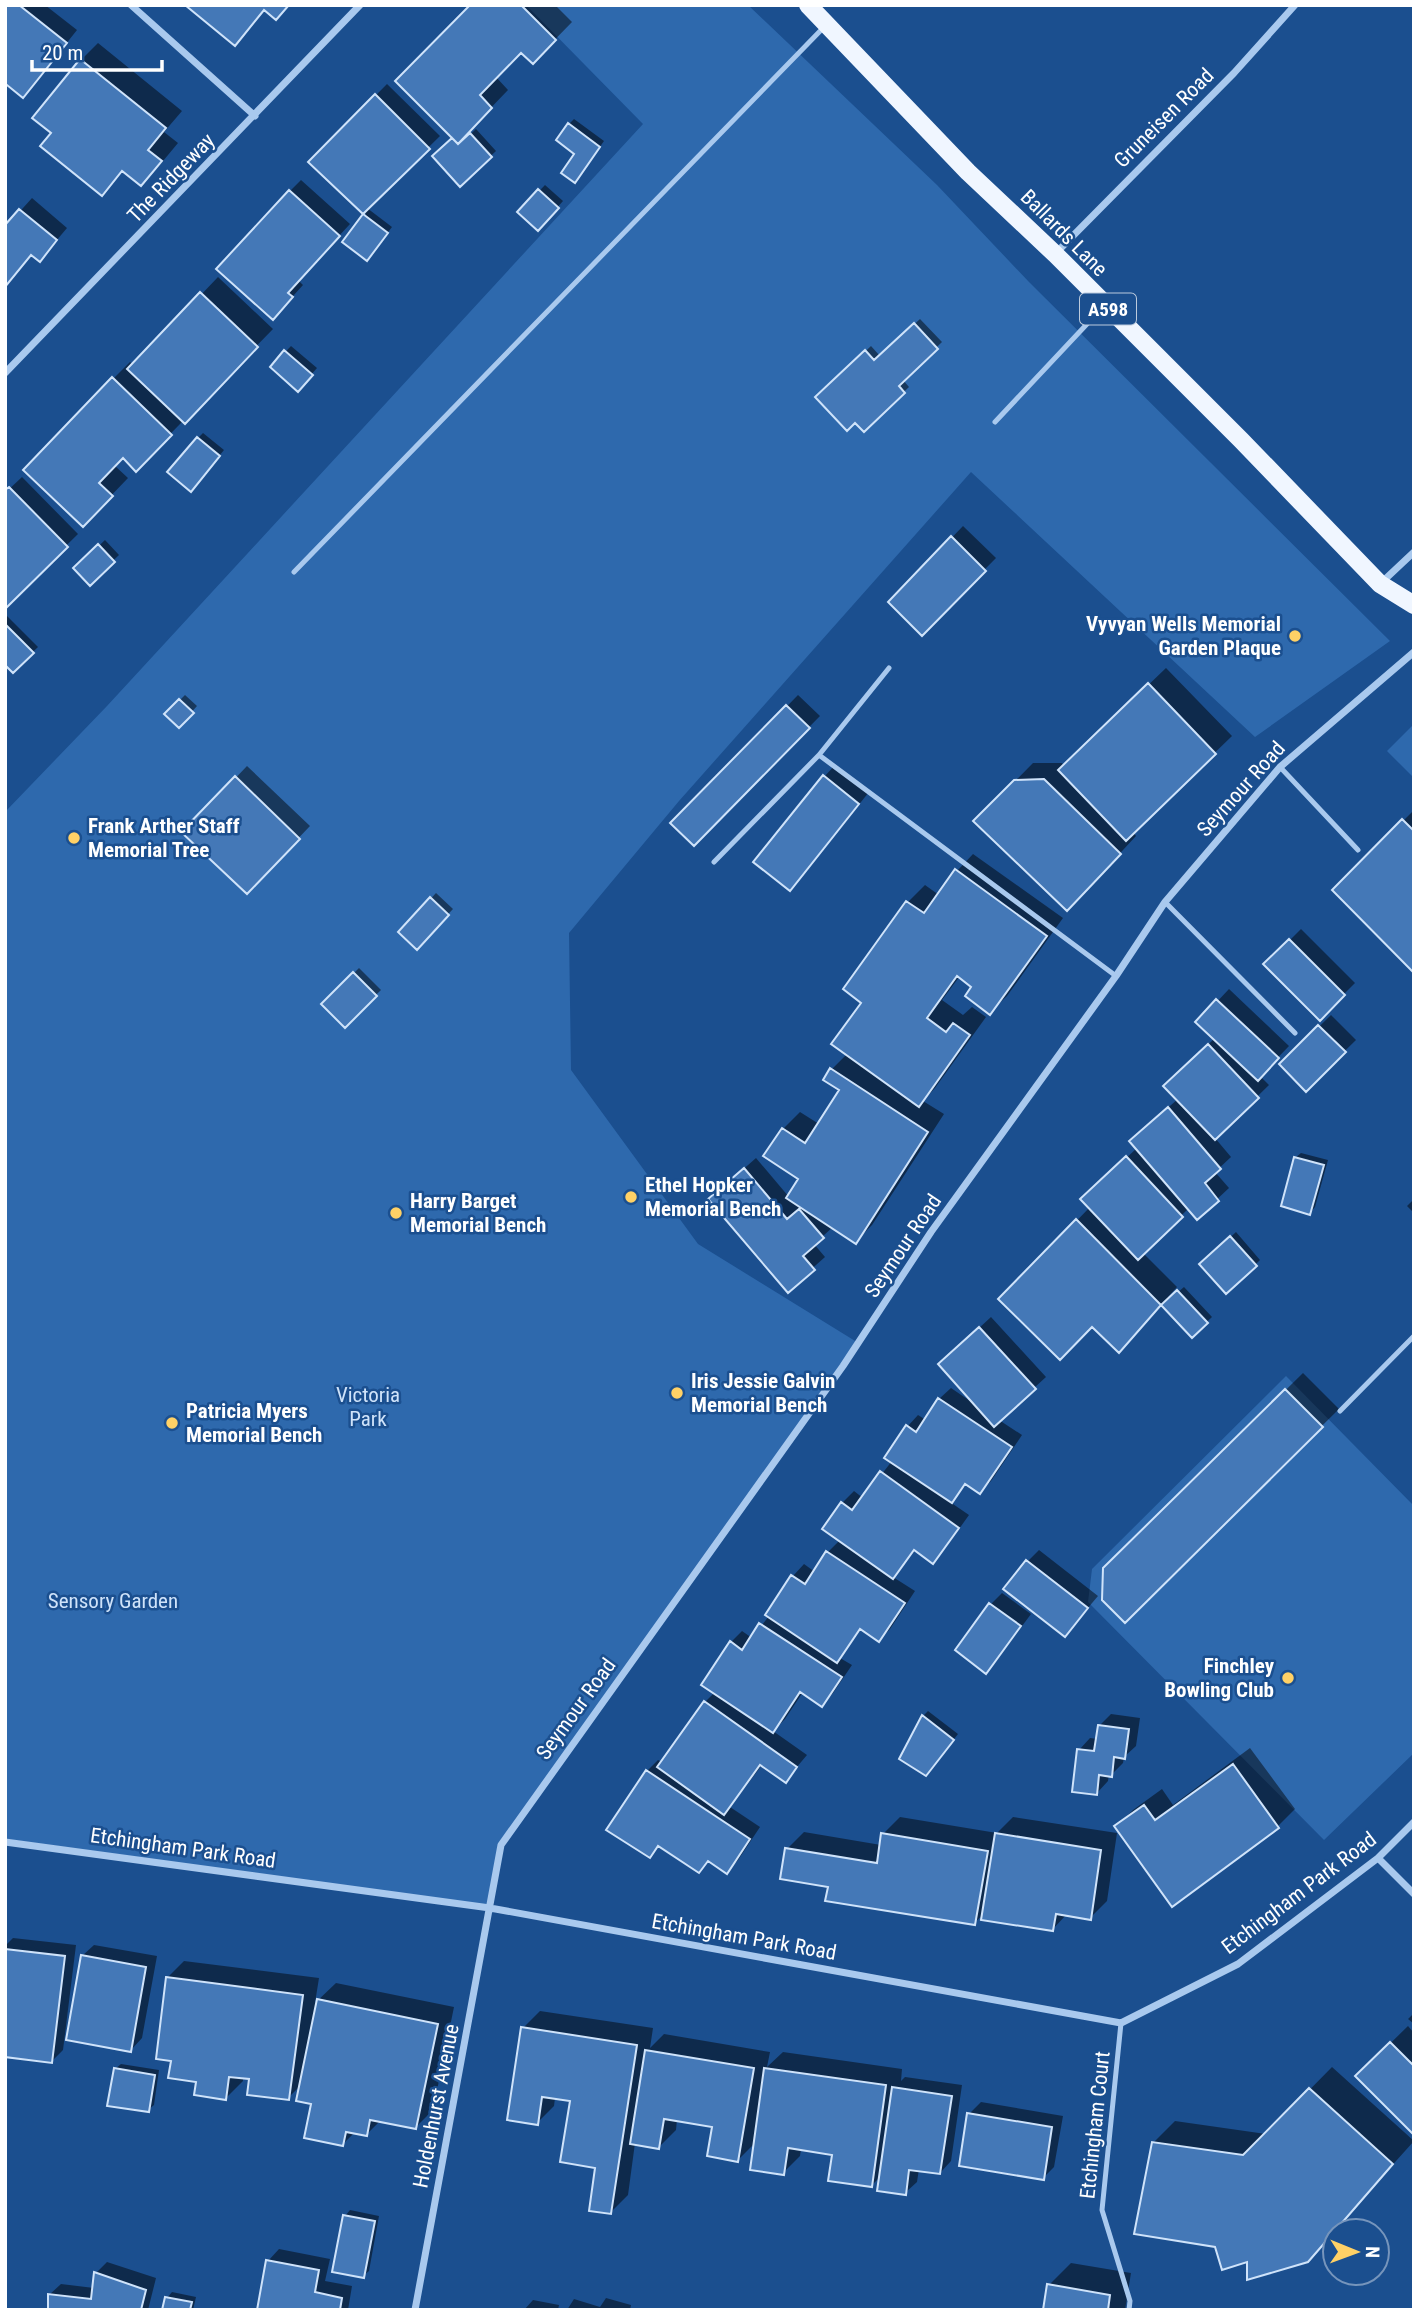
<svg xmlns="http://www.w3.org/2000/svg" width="1419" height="2315" font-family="'Roboto Condensed',sans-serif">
<rect width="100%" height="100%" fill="#1b4f8f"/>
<!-- green -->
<path fill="#2e69ad" d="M526,5H748L937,185L1029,282L1390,641L1255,737L971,472L679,801L569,933L571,1070L698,1244L860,1344L498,1849L487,1905L5,1839V812L107,706L643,124Z
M1414,724V778L1387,751Z
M1286,1376L1414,1506V1753L1324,1840L1088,1602L1092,1569Z"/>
<!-- shadow -->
<path fill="#0007" d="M5,5H45L77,30L34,84H8L5,87Z
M472,5H555L572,22L533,62L521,51L496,77L508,90L457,143L459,145L476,129L496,151L460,185L434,156L454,138Z
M98,43L182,111L164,132L178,143L158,167L141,184L124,170L102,194L53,132L35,117L81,60Z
M387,84L440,136L367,208L392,227L372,253L344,241L366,214L310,162Z
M574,119L604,141L580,175L569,124Z
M301,180L350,224L298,280L303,285L284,306L290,191Z
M545,185L563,201L538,229L519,212Z
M32,198L67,228L40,260L32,254L5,286V228Z
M218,277L273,329L136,469L123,456L114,465L128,478L83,525L113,379L130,362L134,365Z
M920,319L942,342L903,380L909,387L864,430L855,421L817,397L871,346L880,356Z
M291,346L317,368L303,384L272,366Z
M203,433L224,450L196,484L198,438Z
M22,477L78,534L5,606V493Z
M963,526L996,558L922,633L890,602Z
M105,540L119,555L90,583L76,568Z
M5,614L38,647L13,671L5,663Z
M1166,668L1232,736L1133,832L1136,836L1084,892L976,821L1033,763H1062L1064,766Z
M185,695L197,706L179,726L166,714Z
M798,695L820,716L694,844L673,823Z
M835,765L869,792L801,877L824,777Z
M247,766L310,826L247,892L184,832Z
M1414,810V970L1403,821Z
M973,854L1063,918L1007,996L990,1012L974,987L960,976L942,1000L963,1015L972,1007L986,1017L935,1088L923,1101L944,1114L872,1225L855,1242L833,1227L814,1244L825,1257L788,1290L722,1188L756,1158L789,1197L800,1179L783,1129L800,1112L819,1124L841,1090L832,1069L847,1054L864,1002L845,989L908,902L925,885L939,895L957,871Z
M436,893L453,909L417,947L400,932Z
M1301,929L1355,983L1320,1018L1266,964Z
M359,968L381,990L345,1025L323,1004Z
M1229,989L1289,1046L1260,1076L1269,1085L1215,1138L1231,1157L1215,1172L1229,1188L1197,1218L1189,1208L1143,1253L1177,1287L1168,1297L1170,1299L1184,1287L1212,1317L1192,1336L1162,1304L1119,1351L1093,1324L1001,1299L1090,1207L1094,1188L1137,1148L1142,1130L1178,1099L1165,1086L1215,1038L1198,1022Z
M1331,1015L1356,1040L1306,1089L1281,1064Z
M1301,1153L1328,1160L1315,1207L1310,1213L1295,1158Z
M1414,1199V1213L1407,1206Z
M1236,1232L1260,1260L1227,1292L1201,1264Z
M991,1317L1046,1377L999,1420L1022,1435L991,1481L980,1492L967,1484L950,1502L969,1515L944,1550L933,1561L916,1549L893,1577L915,1591L890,1629L879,1640L862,1628L840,1658L852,1665L833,1693L822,1705L803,1692L785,1719L773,1731L807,1755L785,1781L762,1765L730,1807L760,1827L738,1860L727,1871L710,1860L699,1871L660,1845L650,1856L647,1771L658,1760L662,1762L705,1702L715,1692L731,1642L742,1631L752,1638L769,1616L767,1614L793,1576L804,1564L815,1572L828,1552L840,1540L824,1528L842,1503L854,1491L863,1498L892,1461L907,1427L918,1415L926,1420L939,1399L951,1388L973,1403L952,1353Z
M1303,1373L1339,1409L1125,1621L1104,1569Z
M1039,1550L1098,1596L1065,1635L1028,1561Z
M1002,1593L1031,1614L997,1660L986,1671L991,1604Z
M928,1711L958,1734L931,1769L902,1758L923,1716Z
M1111,1714L1140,1718L1136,1746L1124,1757L1123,1763L1111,1775L1109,1774L1108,1781L1097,1793L1079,1750L1090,1738L1098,1739L1099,1726Z
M1250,1748L1295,1809L1278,1826L1172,1904L1116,1827L1133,1810L1162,1789L1173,1805Z
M900,1817L997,1833L1013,1817L1117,1833L1107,1901L1090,1918L1067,1914L1052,1930L984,1914L974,1923L830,1886L787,1849L804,1832L881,1845L883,1834Z
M13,1938L76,1945L63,2050L52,2061L5,2056V1946Z
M94,1945L157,1956L142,2038L131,2050L82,1956Z
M184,1961L319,1978L315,2003L336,1983L454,2007L433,2110L416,2127L381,2120L367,2134L355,2132L343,2144L301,2085L288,2098L251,2078L243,2077V2081L226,2098L198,2080L173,2059L167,1978Z
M540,2011L653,2028L650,2048L664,2034L770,2052L767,2067L783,2052L902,2069L901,2081L905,2077L962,2085L951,2161L940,2173L919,2169L917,2182L905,2193L881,2176L872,2185L834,2153L801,2149L800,2156L783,2173L756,2142L738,2160L714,2125L677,2119L676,2130L659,2147L635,2143L628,2195L611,2212L597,2166L572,2100L555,2098L554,2106L537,2123L523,2028Z
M1414,2013V2024L1408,2019Z
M1408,2026L1414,2033V2133L1357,2076Z
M121,2064L159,2070L154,2105L148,2110L115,2069Z
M1332,2067L1414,2141L1307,2260L1249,2259L1153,2143L1175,2121L1266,2134Z
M981,2102L1063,2116L1054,2167L1043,2178L969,2114Z
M350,2210L379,2216L369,2271L363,2276L345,2216Z
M279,2249L330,2259L325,2281L352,2286L348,2310H259L268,2261Z
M107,2262L156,2278L148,2310H50L49,2295L61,2284L94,2288L96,2273Z
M1071,2263L1131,2273L1125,2310H1045L1049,2285Z
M172,2292L196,2297L193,2310H164L167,2298Z
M606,2298L631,2305L630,2310H567L574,2299L600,2307Z
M533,2300L559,2305L558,2310H524Z"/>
<!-- building -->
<path fill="#4478b7" stroke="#cfe3fa" stroke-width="2" d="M5,5H19L67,43L23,98L7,85L5,87Z
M185,5H289L276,20L264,10L235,46Z
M470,5H521L556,40L533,64L521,53L480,95L492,108L458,144L395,81Z
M80,59L166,128L148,150L162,161L141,186L122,171L102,196L40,146L51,133L32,118Z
M375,94L430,149L363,214L308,162Z
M568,123L600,147L575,183L561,173L574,154L556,140Z
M470,133L492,157L460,187L432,156L452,138L458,144Z
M538,189L559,208L538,231L517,212Z
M289,190L340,236L288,293L293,297L273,320L216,269Z
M19,209L57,240L40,262L31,255L5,287V225Z
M363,214L388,233L367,261L342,242Z
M200,292L258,347L185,424L127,369Z
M914,323L938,349L899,386L905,393L864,432L855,423L847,431L815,397L865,350L874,360Z
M284,350L313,375L298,392L270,367Z
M112,377L172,435L136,472L123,458L99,483L113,496L83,527L23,470Z
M197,437L220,456L191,492L167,472Z
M9,487L68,547L5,609V490Z
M951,536L986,571L922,636L888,602Z
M98,544L115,562L90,586L73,568Z
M5,624L34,653L13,673L5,665Z
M1148,683L1216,754L1126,841L1058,770Z
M179,699L194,713L179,728L164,714Z
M786,705L810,728L694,846L670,823Z
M823,775L859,804L790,891L753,862Z
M235,776L300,839L247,894L181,832Z
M1044,779L1121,854L1067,911L973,821L1014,780Z
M1402,819L1414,831V973L1332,890Z
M955,869L1047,936L990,1015L965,996L971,987L957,976L927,1018L946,1032L953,1023L970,1035L919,1107L831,1044L861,1003L843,989L906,901L924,913Z
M430,897L449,915L417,950L398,932Z
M1289,939L1345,995L1320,1021L1263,964Z
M353,972L377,996L345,1028L321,1004Z
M1216,999L1279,1058L1258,1081L1195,1022Z
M1318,1025L1346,1052L1306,1092L1279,1064Z
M1208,1044L1259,1098L1215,1140L1163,1086Z
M830,1068L928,1132L856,1244L786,1198L798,1179L763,1156L782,1128L805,1143L839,1090L823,1080Z
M1168,1107L1221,1169L1205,1183L1219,1201L1197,1220L1129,1141Z
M1126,1156L1183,1217L1138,1260L1080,1199Z
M1294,1157L1324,1165L1310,1215L1281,1206Z
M744,1168L787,1219L799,1209L824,1238L803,1256L815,1270L788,1293L708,1199Z
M1076,1219L1161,1305L1119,1353L1092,1327L1060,1360L998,1299Z
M1230,1236L1257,1266L1226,1294L1199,1264Z
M1177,1290L1208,1323L1192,1338L1161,1305Z
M979,1327L1036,1389L994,1427L938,1364Z
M1285,1389L1323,1427L1125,1623L1102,1600L1103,1568Z
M938,1398L1012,1447L980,1494L965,1484L952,1503L884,1458L906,1425L916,1432Z
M880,1471L959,1528L933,1564L914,1550L893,1579L822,1529L841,1502L852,1510Z
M826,1551L905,1603L879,1642L860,1629L837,1663L765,1615L791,1575L805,1584Z
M1026,1560L1088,1608L1065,1637L1003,1589Z
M989,1603L1021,1626L986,1674L955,1650Z
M759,1623L842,1677L822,1707L800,1692L773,1733L701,1685L730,1641L742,1650Z
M704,1701L797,1767L786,1783L760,1765L724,1815L657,1767Z
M922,1715L954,1740L926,1776L899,1759Z
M1098,1725L1129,1729L1125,1759L1114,1757L1112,1777L1099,1775L1097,1795L1072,1792L1077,1749L1094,1751Z
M1233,1764L1279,1828L1172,1907L1114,1826L1144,1805L1155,1820Z
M646,1770L750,1839L727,1874L708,1861L699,1873L658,1846L650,1858L606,1830Z
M881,1833L988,1851L975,1925L825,1901L828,1887L780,1879L785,1848L877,1863Z
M995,1833L1101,1850L1091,1920L1056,1914L1053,1931L981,1920Z
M5,1949L65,1956L52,2063L5,2057Z
M81,1955L146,1967L131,2052L66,2040Z
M166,1977L303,1995L289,2100L247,2095L249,2079L229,2077L226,2100L194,2095L196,2082L168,2078L171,2061L156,2059Z
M317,1999L438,2024L416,2129L370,2120L367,2136L346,2132L343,2146L304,2138L311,2104L296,2101Z
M521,2027L637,2045L611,2214L589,2211L595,2168L560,2162L570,2101L542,2097L538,2125L507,2120Z
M1390,2042L1414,2066V2135L1355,2076Z
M645,2050L754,2068L738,2162L707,2156L712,2127L664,2119L659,2149L630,2144Z
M114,2068L155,2075L149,2112L107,2106Z
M764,2068L886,2085L872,2187L828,2181L832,2155L788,2148L784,2175L750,2170Z
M892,2087L952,2096L940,2174L909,2170L906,2195L877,2191Z
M1309,2088L1393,2164L1308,2262L1247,2280V2262L1222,2270L1215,2247L1134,2234L1152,2142L1243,2155Z
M967,2113L1052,2127L1044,2180L959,2166Z
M343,2215L375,2221L364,2278L332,2272Z
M266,2260L319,2270L315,2292L342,2298L340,2310H257Z
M94,2272L146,2290L141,2310H48V2294L91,2299Z
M1047,2284L1110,2295L1108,2310H1043Z
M165,2297L192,2302L190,2310H162Z"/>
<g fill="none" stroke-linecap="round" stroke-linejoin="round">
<!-- service -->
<path stroke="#a9c9ee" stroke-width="5" d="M995,422L1102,308
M294,572L825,26
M819,755L889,668
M1280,767L1358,850
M714,862L819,755L1116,976
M1165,902L1295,1033
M1340,1411L1414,1336
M1121,2023L1102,2210L1130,2301L1129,2310"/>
<!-- minor -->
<path stroke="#a9c9ee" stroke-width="7" d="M131,5L255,116
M1055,254L1234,73L1295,5
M5,373L360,5
M1381,583L1414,552
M5,1842L490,1908L1121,2023L1238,1964L1378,1858L1414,1822
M1378,1858L1414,1894
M415,2310L501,1845L843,1366L931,1232L1116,976L1165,902L1280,767L1414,652"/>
<!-- primary -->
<path stroke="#f0f6ff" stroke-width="18" d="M808,5L968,172L1055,254L1241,440L1380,584L1414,605"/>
</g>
<!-- markers -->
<g fill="#ffd166" stroke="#1b4f8f" stroke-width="2.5">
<circle cx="1295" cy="636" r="7"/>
<circle cx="74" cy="838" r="7"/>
<circle cx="631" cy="1197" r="7"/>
<circle cx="396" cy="1213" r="7"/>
<circle cx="677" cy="1393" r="7"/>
<circle cx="172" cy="1423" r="7"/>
<circle cx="1288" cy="1678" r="7"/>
</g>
<g text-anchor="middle" stroke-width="5" stroke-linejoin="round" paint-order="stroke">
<!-- shield labels -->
<rect fill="#1b4f8f" stroke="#bbcadd" stroke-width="2" x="1080" y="293.5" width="56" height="31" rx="5"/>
<g font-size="19" font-weight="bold" fill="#fff">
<text x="1108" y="316">A598</text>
</g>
<!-- street labels -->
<g font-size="21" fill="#fff" stroke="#1b4f8f">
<text transform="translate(1164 118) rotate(-45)" y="7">Gruneisen Road</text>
<text transform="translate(171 178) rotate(-46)" y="7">The Ridgeway</text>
<text transform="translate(1064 233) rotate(45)" y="7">Ballards Lane</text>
<text transform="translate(1241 789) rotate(-48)" y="7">Seymour Road</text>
<text transform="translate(903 1246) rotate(-56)" y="7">Seymour Road</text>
<text transform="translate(576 1709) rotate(-54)" y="7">Seymour Road</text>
<text transform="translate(183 1848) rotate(8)" y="7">Etchingham Park Road</text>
<text transform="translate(1299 1893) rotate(-37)" y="7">Etchingham Park Road</text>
<text transform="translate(744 1937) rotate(10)" y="7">Etchingham Park Road</text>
<text transform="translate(436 2106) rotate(-79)" y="7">Holdenhurst Avenue</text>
<text transform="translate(1095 2125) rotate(-84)" y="7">Etchingham Court</text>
</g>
<!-- poi labels -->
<g font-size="21" font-weight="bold" fill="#fff" stroke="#1b4f8f" text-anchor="start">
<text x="1281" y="631" text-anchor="end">Vyvyan Wells Memorial<tspan x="1281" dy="24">Garden Plaque</tspan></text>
<text x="88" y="833">Frank Arther Staff<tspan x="88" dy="24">Memorial Tree</tspan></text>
<text x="645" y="1192">Ethel Hopker<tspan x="645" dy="24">Memorial Bench</tspan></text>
<text x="410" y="1208">Harry Barget<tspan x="410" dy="24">Memorial Bench</tspan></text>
<text x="691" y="1388">Iris Jessie Galvin<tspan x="691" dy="24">Memorial Bench</tspan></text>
<text x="186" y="1418">Patricia Myers<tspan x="186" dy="24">Memorial Bench</tspan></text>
<text x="1274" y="1673" text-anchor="end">Finchley<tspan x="1274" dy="24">Bowling Club</tspan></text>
</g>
<!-- park labels -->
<g font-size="21" fill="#cfe3fa" stroke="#1b4f8f">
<text x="368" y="1402">Victoria<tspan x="368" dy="24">Park</tspan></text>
<text x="113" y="1608">Sensory Garden</text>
</g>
</g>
<!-- border -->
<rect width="1419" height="2315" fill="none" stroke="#ffffff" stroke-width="14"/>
<!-- north arrow -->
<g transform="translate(1356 2252) rotate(91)"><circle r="33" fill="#1b4f8f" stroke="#7695bc" stroke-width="2"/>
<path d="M0-5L12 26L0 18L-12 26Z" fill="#ffd166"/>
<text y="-10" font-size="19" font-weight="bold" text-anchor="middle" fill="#ffffff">N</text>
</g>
<!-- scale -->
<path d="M32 60v10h130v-10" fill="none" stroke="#ffffff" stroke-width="3.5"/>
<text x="42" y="60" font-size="21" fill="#ffffff" stroke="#1b4f8f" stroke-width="5" paint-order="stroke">20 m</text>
</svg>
